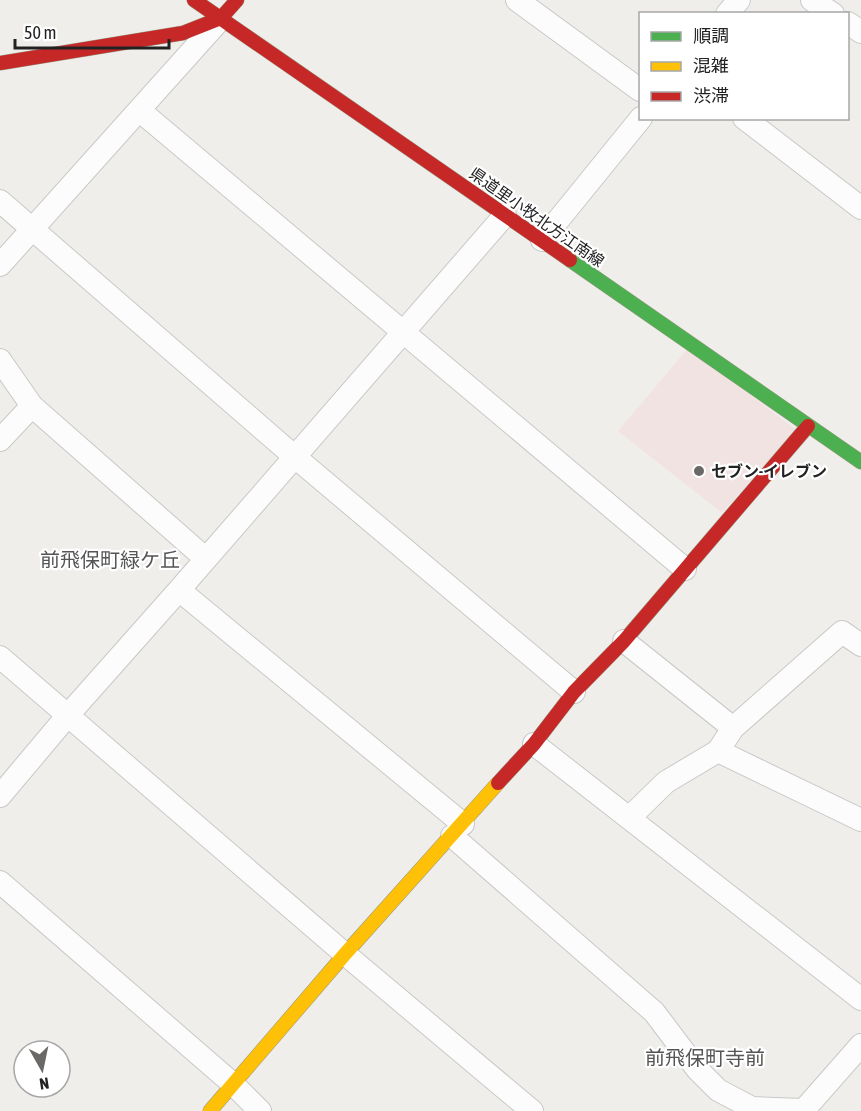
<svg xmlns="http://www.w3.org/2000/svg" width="861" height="1111" font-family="'Asap Condensed','Noto Sans JP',sans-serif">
<rect width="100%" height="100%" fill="#f0eeeb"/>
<!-- commercial -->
<path fill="#f1e3e1" d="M689,347L796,430L722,513L618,431Z"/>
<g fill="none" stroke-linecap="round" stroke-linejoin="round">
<!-- street casing -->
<g stroke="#c9c8c7" stroke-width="24">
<path id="street" d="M517,0L640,90
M812,0L833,14
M727,14L739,0
M848,23L861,32
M139,110L685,569
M744,118L861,208
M0,201L295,457L574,692
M542,240L641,118
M0,265L217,23
M0,360L32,406L206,559
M0,440L32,406
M179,590L463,824
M624,641L733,728L718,751L861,820
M0,657L345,954L532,1111
M733,728L842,632L861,645
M534,744L861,999
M0,796L68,715L179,590L505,215
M629,818L666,782L718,751
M452,836L654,1012L697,1069L718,1090L752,1108L803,1110
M0,882L233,1084L260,1111
M803,1111L861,1045"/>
</g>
<!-- fast casing -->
<g stroke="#999a82" stroke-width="15">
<path id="fast" d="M570,260L861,462"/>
</g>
<!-- slow casing -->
<g stroke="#999a82" stroke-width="15">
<path id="slow" d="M210,1111L345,954L498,783"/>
</g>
<!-- jam casing -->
<g stroke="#999a82" stroke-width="15">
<path id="jam" d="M194,0L570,260
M0,63L183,33L221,18L237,0
M498,783L534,744L574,692L624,641L808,426"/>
</g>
<!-- street -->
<use href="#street" stroke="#fdfcfc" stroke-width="22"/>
<!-- fast -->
<use href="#fast" stroke="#4caf50" stroke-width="14"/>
<!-- slow -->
<use href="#slow" stroke="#ffc107" stroke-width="14"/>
<!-- jam -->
<use href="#jam" stroke="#c62828" stroke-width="14"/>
</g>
<!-- markers -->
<circle fill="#6a6968" stroke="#fff" stroke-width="2" cx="699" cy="471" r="6"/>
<g text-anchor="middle" stroke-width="4.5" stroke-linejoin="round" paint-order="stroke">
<!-- street labels -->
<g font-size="16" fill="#222" stroke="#fff">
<text transform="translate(537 217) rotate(35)" y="6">県道里小牧北方江南線</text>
</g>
<!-- poi labels -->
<g font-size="16" font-weight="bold" fill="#222" stroke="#fff" text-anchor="start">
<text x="711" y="477">セブン-イレブン</text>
</g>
<!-- quarter labels -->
<g font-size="20" fill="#555" stroke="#fff">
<text x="110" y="567">前飛保町緑ケ丘</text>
<text x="705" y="1065">前飛保町寺前</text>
</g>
</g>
<!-- legend -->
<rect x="639" y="12" width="210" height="108" fill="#ffffff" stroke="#a7a7a7" stroke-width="1.5"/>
<rect x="651" y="32" width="30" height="9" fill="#4caf50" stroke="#a7a7a7" stroke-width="1.5"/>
<text x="693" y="42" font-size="18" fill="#222222">順調</text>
<rect x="651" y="62" width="30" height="9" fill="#ffc107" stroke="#a7a7a7" stroke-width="1.5"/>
<text x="693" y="72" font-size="18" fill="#222222">混雑</text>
<rect x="651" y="92" width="30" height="9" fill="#c62828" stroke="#a7a7a7" stroke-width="1.5"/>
<text x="693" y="102" font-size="18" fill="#222222">渋滞</text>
<!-- north arrow -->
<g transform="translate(42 1069) rotate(171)"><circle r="28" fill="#ffffff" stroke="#a7a7a7" stroke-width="1.5"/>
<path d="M0-4.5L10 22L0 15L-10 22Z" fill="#6a6968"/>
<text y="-9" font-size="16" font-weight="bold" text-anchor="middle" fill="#222222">N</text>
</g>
<!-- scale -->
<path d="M15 39v9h154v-9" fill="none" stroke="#222222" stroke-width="3"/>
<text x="24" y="39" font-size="18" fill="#222222" stroke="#ffffff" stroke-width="4.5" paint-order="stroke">50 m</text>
</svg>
